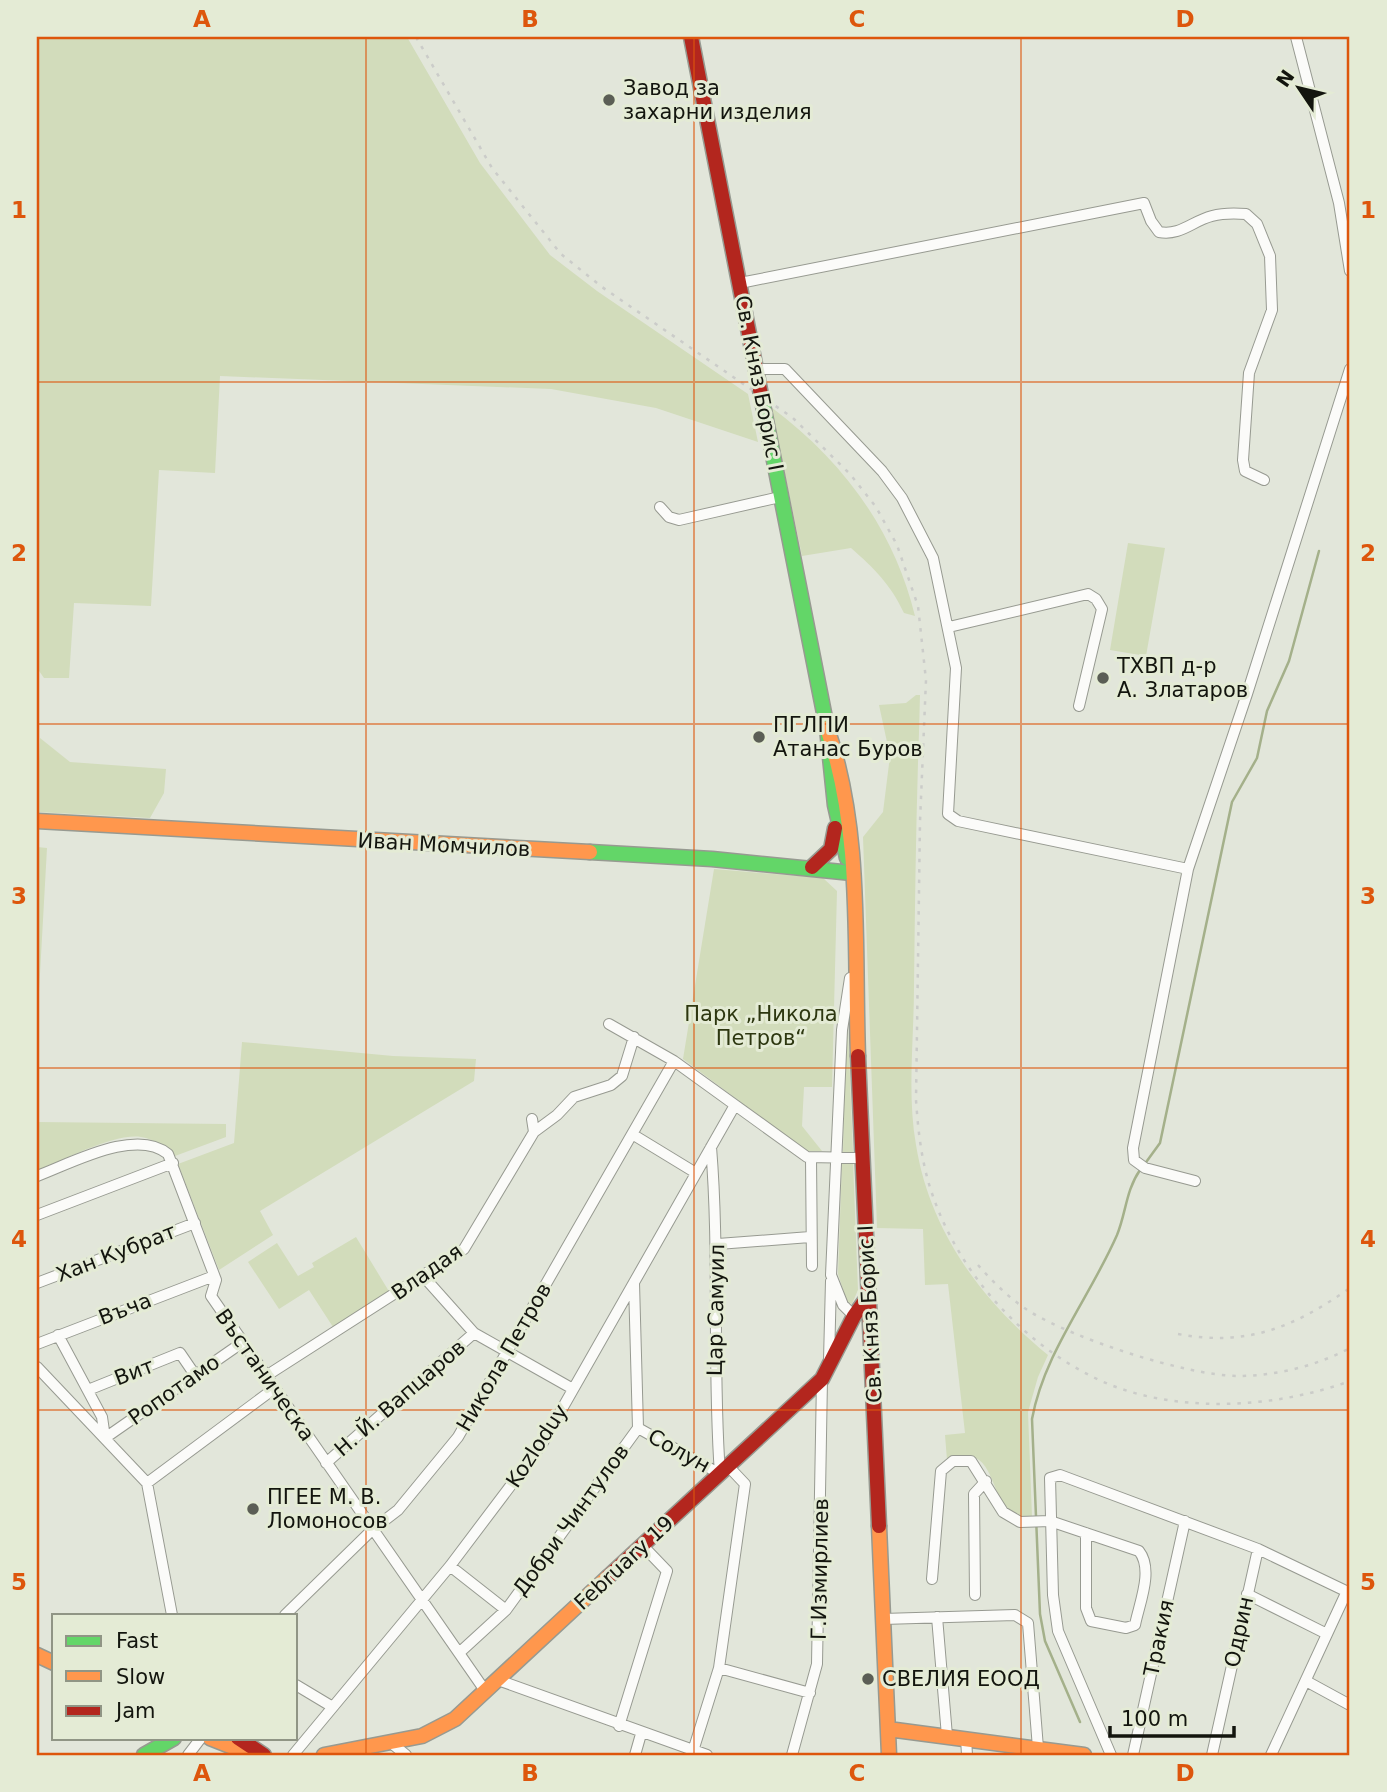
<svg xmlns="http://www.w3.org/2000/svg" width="1387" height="1792" font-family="'DejaVu Sans',sans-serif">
<rect width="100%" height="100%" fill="#e2e6da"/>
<!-- green -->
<path fill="#d2dcbb" d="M37,37H407L480,163L550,255L597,291L748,394L758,442L656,408L551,389L220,376L215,473L159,470L151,606L74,603L69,678H44L37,668Z
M771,407C842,460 894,529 915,616L904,613C891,585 874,568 851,548L802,556Z
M1128,543L1165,548L1146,656L1110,650Z
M916,695H920L919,732C916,817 915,901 914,986C914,1039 907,1094 916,1145C930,1232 982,1301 1048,1355L1038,1377L1028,1412L1032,1517C980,1517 1006,1437 947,1460L945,1435L965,1433L948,1284L925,1285L923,1229L877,1228L863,837L883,812L890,756L879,705L906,703Z
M40,738L70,762L166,769L164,793L150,818L37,812Z
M37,847L47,848L37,1028Z
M714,869L823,878L837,891L832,1087H804L802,1126L822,1151H806L683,1059Z
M848,1029L853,1152H843L845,1030Z
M242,1042L393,1056L476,1059L474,1081L260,1211L273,1235L219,1270L178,1164L234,1143Z
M37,1122L226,1124V1137L175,1156C165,1148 155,1139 141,1137C114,1133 64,1160 37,1171Z
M842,1161H853L858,1290L852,1304L847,1302L838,1274Z
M356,1237L390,1293L333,1327L309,1290L279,1309L248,1262L277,1243L298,1276L314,1267L312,1263Z"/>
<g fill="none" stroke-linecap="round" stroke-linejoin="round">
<!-- stream -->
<path stroke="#a4b08a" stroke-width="2.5" d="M1144,1165L1160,1143L1232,802L1257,758L1267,711L1289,661L1319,551
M1080,1722L1045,1641L1040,1614L1032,1419C1044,1353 1090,1297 1117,1235C1126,1213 1126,1190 1140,1170"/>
<!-- street casing -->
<g stroke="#979a91" stroke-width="12">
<path id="street" d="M1296,37L1339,203L1350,271
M740,283L1144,203L1151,221L1159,232C1181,236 1192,221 1212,216C1223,213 1234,213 1246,214L1257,224L1270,256L1272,310L1249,373L1243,460L1245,471L1264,480
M754,369H785L882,471L902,498L933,558L956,668L948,814L958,821L1188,869
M660,507L669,517L679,520L780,497
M949,627L1088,594L1096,599L1102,609L1079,706
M850,978L842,1030L831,1275L843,1305L854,1316
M609,1024L674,1061L807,1157L864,1158
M534,1132L557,1115L574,1097L611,1085L622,1076L634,1037
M632,1134L696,1173
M711,1147C720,1256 712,1365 720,1474
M811,1158L812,1266
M37,1176C70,1164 136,1127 168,1154L216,1280L211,1296L486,1692
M1195,1181L1145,1168L1134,1160L1133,1148L1188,869L1247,694L1350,369
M37,1215L173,1163
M718,1244L810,1237
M424,1277L474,1333L573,1389
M37,1283L195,1223
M58,1335L102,1417L105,1438L243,1342
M37,1344L214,1276
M829,1360L831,1281
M37,1367L147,1483L172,1615
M266,1376L464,1249L534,1132L532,1119
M88,1390L180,1353L195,1375
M638,1428L720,1474
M326,1463L474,1333
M147,1483L275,1388
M450,1566L506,1610
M932,1579L941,1471L953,1461H971L1003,1512L1020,1522L1050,1521L1139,1551C1154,1570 1139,1604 1135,1625L1126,1628L1091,1621L1086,1608V1533
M1247,1594L1327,1634
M975,1595L974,1494L986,1481
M285,1615L372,1530L398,1510L458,1437L674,1061
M937,1617L947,1736
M883,1619L1015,1615L1028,1623L1038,1748
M459,1653L506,1610L638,1428L634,1283
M719,1668L810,1693
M498,1680L707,1755
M1306,1681L1350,1705
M296,1685L331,1706
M619,1726L667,1571L643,1546
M966,1738L967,1755
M390,1742L406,1755
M693,1751L719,1668L745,1484L728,1466
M188,1755L201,1738
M293,1755L450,1566L542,1444L735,1105
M635,1755L641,1734
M792,1755L817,1664L822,1379
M1111,1755L1058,1631L1053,1595L1050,1478L1060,1475L1258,1549L1350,1593
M1133,1755L1185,1521
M1212,1755L1258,1549
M1271,1755L1347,1591"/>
</g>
<!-- fast casing -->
<g stroke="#979a91" stroke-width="17">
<path id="fast" d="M761,395L827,728L835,805L847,858
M590,852L712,859L852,873
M144,1755L174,1738"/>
</g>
<!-- slow casing -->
<g stroke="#979a91" stroke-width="17">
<path id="slow" d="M827,728C863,832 854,946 858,1056
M37,821L590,852
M879,1526L889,1755
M37,1655L54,1663
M888,1729L1084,1755
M210,1738L253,1755
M324,1755L422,1736L455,1719L608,1577"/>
</g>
<!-- jam casing -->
<g stroke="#979a91" stroke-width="17">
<path id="jam" d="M691,37L761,395
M812,867L831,849L835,828
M858,1056L879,1526
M608,1577L822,1379L854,1316L869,1295
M238,1738L264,1755"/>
</g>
<!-- street -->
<use href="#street" stroke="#fbfbf9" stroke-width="10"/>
<!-- fast -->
<use href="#fast" stroke="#63d668" stroke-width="14"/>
<!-- slow -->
<use href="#slow" stroke="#ff974d" stroke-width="14"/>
<!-- jam -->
<use href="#jam" stroke="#b3261e" stroke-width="14"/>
<!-- rail -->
<path stroke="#cbccc9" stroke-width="2.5" stroke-dasharray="3.5 7" stroke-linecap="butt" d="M416,37L492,168L561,254L602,287L793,418L850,474L876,507L897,545L918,606L926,680L920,822L916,1100C918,1129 921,1157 929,1184C954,1267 1017,1340 1095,1378C1170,1415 1274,1409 1350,1381
M978,1265C993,1282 1010,1299 1029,1311C1074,1339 1185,1375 1237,1376C1276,1376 1316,1366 1350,1348
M1178,1334C1248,1347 1294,1327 1350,1288"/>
</g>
<!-- grid -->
<path fill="none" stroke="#dd560c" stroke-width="2" stroke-opacity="0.55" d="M366,37V1755M694,37V1755M1021,37V1755M37,382H1350M37,724H1350M37,1068H1350M37,1410H1350"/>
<!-- markers -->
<g fill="#5b5e55" stroke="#e4ebd5" stroke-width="2.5">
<circle cx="609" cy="100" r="7"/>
<circle cx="1103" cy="678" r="7"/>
<circle cx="759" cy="737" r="7"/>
<circle cx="253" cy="1509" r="7"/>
<circle cx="868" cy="1679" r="7"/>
</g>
<g text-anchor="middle" stroke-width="6" stroke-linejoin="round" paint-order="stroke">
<!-- poi labels -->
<g font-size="21" fill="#13150e" stroke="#e4ebd5" text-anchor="start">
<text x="623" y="95">Завод за<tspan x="623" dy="24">захарни изделия</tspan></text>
<text x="1117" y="673">ТХВП д-р<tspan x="1117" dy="24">А. Златаров</tspan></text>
<text x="773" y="732">ПГЛПИ<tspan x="773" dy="24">Атанас Буров</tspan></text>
<text x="267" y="1504">ПГЕЕ М. В.<tspan x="267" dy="24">Ломоносов</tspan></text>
<text x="882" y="1686">СВЕЛИЯ ЕООД</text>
</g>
<!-- street labels -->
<g font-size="21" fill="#13150e" stroke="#e4ebd5">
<text transform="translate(759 383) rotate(79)" y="7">Св. Княз Борис I</text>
<text transform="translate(444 845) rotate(3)" y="7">Иван Момчилов</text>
<text transform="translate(116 1253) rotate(-21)" y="7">Хан Кубрат</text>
<text transform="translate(427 1272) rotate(-35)" y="7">Владая</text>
<text transform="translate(125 1309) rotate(-21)" y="7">Въча</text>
<text transform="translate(716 1310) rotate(-89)" y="7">Цар Самуил</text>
<text transform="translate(870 1314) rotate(-93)" y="7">Св. Княз Борис I</text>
<text transform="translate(504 1357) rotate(-60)" y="7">Никола Петров</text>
<text transform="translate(134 1372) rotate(-21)" y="7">Вит</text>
<text transform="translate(265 1375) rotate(55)" y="7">Въстаническа</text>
<text transform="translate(174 1390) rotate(-35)" y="7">Ропотамо</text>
<text transform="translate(400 1398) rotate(-41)" y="7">Н. Й. Вапцаров</text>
<text transform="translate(537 1446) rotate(-57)" y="7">Kozloduy</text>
<text transform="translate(679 1451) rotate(29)" y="7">Солун</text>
<text transform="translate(571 1520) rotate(-54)" y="7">Добри Чинтулов</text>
<text transform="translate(624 1563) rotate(-43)" y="7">February 19</text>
<text transform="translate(820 1569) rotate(-89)" y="7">Г.Измирлиев</text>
<text transform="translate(1239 1632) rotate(-78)" y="7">Одрин</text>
<text transform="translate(1159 1638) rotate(-78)" y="7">Тракия</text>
</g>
<!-- park labels -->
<g font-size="21" fill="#2d3710" stroke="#e4ebd5">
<text x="761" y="1021">Парк „Никола<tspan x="761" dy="24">Петров“</tspan></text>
</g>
</g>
<!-- border -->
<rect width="1387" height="1792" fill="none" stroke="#e4ebd5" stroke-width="77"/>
<!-- legend -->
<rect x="52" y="1614" width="245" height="126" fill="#e4ebd5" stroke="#909585" stroke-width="2"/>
<rect x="66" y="1636" width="35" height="10" fill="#63d668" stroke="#909585" stroke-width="2"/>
<text x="116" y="1648" font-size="21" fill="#13150e">Fast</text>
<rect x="66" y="1671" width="35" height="10" fill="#ff974d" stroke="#909585" stroke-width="2"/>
<text x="116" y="1684" font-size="21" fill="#13150e">Slow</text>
<rect x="66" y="1706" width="35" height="10" fill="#b3261e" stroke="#909585" stroke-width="2"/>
<text x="116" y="1718" font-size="21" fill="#13150e">Jam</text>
<!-- north arrow -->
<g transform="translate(1299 88) rotate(305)" stroke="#e4ebd5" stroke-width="5" paint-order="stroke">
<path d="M0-5L12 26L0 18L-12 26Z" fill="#13150e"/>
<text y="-10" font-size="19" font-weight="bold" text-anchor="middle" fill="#13150e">N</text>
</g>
<!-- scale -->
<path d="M1110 1726v10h124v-10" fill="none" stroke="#13150e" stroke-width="3.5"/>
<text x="1121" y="1726" font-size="21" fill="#13150e" stroke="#e4ebd5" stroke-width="5" paint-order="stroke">100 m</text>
<rect x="38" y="38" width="1310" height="1716" fill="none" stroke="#dd560c" stroke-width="2.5"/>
<g font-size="23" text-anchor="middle" font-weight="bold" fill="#dd560c">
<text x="202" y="27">A</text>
<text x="530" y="27">B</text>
<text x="857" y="27">C</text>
<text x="1185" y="27">D</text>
<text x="19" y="218">1</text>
<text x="1368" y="218">1</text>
<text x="19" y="561">2</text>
<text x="1368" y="561">2</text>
<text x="19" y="904">3</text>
<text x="1368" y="904">3</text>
<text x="19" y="1247">4</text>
<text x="1368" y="1247">4</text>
<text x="19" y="1590">5</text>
<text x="1368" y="1590">5</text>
<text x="202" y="1781">A</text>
<text x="530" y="1781">B</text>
<text x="857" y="1781">C</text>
<text x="1185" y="1781">D</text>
</g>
</svg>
